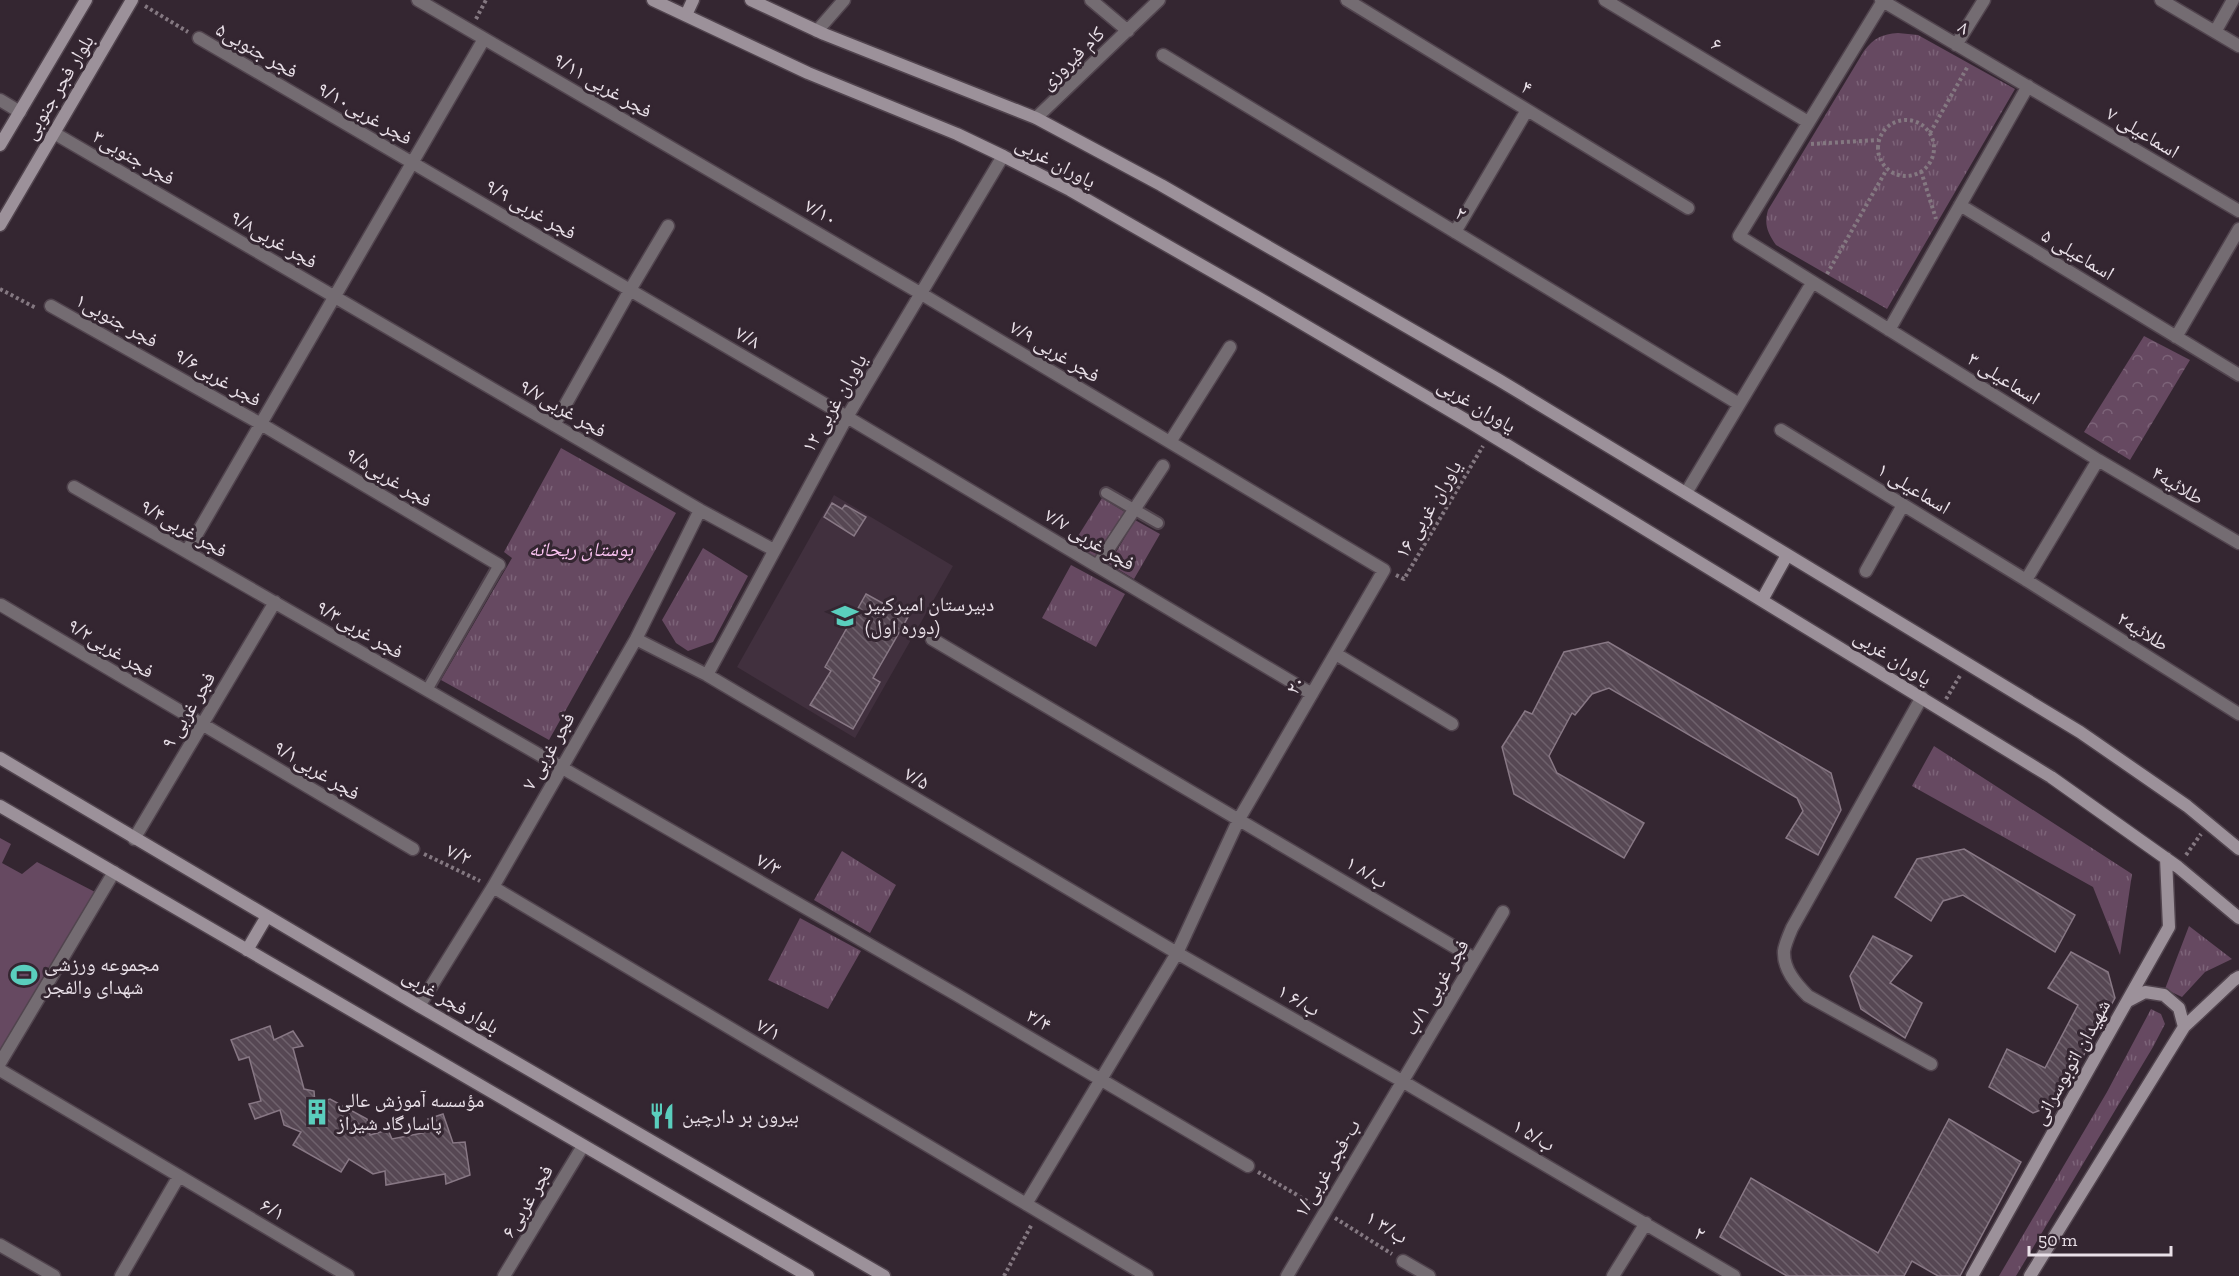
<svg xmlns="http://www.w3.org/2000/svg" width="2239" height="1276" font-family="'Zilla Slab','Noto Naskh Arabic',serif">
<defs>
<pattern id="grass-tufts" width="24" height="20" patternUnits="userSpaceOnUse" patternTransform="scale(1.5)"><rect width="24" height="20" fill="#664961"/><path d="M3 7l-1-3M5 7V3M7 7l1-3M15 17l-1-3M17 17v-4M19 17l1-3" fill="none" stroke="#7c6378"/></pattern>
<pattern id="forest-crowns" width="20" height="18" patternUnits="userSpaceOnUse" patternTransform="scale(1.5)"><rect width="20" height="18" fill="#664961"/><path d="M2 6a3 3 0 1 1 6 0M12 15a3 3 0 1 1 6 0" fill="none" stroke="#7c6378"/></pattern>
<pattern id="building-back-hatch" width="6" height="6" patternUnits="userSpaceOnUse" patternTransform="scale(1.5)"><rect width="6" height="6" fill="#564753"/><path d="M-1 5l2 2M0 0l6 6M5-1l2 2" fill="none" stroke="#6e616c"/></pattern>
</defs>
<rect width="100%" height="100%" fill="#342631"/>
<!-- built -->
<path fill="#41303e" d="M834,495L953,566L855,738L737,667Z"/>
<!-- grass -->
<path fill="url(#grass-tufts)" d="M1898,33L1918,35L2015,89L1887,309L1776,245C1767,232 1764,224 1768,210L1864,51C1874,38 1882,34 1898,33Z
M561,448L676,513L549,740L441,680L512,558L504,552Z
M1102,498L1125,512L1096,558L1073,544Z
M1135,520L1160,534L1134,579L1109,564Z
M703,548L748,576L713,642L688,651L676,643L662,620Z
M1071,565L1125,594L1096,647L1042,618Z
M1934,746L2132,874L2120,955L2093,887L1912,786Z
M842,851L896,885L870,933L814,900Z
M800,918L861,951L828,1009L768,980Z
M2189,926L2232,959L2205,972L2182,997L2165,989Z
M2151,1009L2161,1014L2165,1024L2153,1047L2016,1276H1999L2107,1092Z"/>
<!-- forest -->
<path fill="url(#forest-crowns)" d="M2144,336L2190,360L2130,460L2084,432Z"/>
<!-- pitch -->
<path fill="#664961" d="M0,838L11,844L2,863L22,874L37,862L97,893L0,1057Z"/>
<!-- building -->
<path fill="url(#building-back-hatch)" stroke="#887885" stroke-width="1.5" d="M832,503L842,509L845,505L866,517L854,536L824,517Z
M866,594L908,617L873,678L880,682L853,729L810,705L831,671L825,667Z
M1608,642L1831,773L1841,810L1818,855L1786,838L1803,811L1797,798L1609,688L1592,694L1575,715L1572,713L1549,756L1557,773L1644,823L1624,858L1514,794L1502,747L1525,711L1532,714L1564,652Z
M1964,849L2075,915L2055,952L1963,895L1943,901L1931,921L1895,897L1917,859Z
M1873,936L1912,956L1890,983L1922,1003L1905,1038L1861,1009L1850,976Z
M2071,952L2108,972L2115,998L2057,1104L2033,1113L1989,1087L2007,1049L2045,1068L2078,1005L2048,988Z
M270,1026L274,1040L293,1031L303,1046L293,1048L304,1089L314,1091L315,1104L330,1099L367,1119L370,1135L388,1130L392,1139L433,1131L428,1119L443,1114L453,1143L465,1142L470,1175L446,1184L445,1174L386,1185L385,1171L373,1174L349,1159L341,1172L293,1145L301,1132L284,1125L280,1110L255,1119L249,1104L261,1101L249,1057L239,1060L231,1040Z
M1949,1119L2021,1162L1960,1276H1938L1912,1261L1904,1276H1787L1720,1237L1751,1178L1878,1253Z"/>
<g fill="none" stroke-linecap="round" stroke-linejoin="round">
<!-- service casing -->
<g stroke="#51444e" stroke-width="14">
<path id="service" d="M1106,493L1158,523
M427,690L499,565"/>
</g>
<!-- minor casing -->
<g stroke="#51444e" stroke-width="15">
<path id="minor" d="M418,0L920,293L1384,570L1239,819L1177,953L1026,1204
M1091,0L1128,31
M1347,0L1688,208
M1605,0L1808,122
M1881,0L2239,211
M2161,0L2239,46
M1883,1L1739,236L2098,460L2239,543
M817,31L844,0
M2215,32L2233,0
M199,38L847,417L1312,694
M1956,45L1984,0
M1163,55L1739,404
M0,100L20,112
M1036,118L1159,0
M54,133L700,510L774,550
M1960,205L2239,375
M1455,232L1527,110
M51,306L261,424L499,565
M1889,330L2028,86
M2176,337L2239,229
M554,425L630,290L668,226
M1781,430L2026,580L2239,714
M1170,442L1230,347
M74,487L957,995L1248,1166
M1686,493L1812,283
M187,551L484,39
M1097,566L1163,466
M1866,571L1903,505
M2026,580L2098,460
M1,605L413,849
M636,639L707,675L1177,953L1402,1081L1734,1276
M932,639L1475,959
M1336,654L1452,724
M707,675L847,417L1003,156
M1922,697L1792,928C1789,935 1785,944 1784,951C1783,969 1796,984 1808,996L1931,1064
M134,839L275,602
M493,887L1147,1276
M419,1006L493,887L636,639L700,510
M0,1063L114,872
M0,1070L348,1276
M0,1245L54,1276
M1403,1261L1429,1276
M121,1276L179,1176
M504,1276L583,1146
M1287,1276L1503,912
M1613,1276L1646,1223"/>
</g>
<!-- secondary casing -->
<g stroke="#51444e" stroke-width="15">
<path id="secondary" d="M653,0L808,73L957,134L1003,156L1070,190L1257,297L1471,423L2051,777L2178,867L2239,918
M751,0L824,34L1036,118L1161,185L1499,380L2080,732L2187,806L2239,849
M686,15L693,0
M0,145L86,0
M0,225L132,0
M1762,600L1787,555
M0,758L419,1006L884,1276
M0,806L808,1276
M247,950L267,916
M2128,1001L2145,992L2164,995L2179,1008L2184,1027
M1972,1276L2169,927L2166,858
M2030,1276L2184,1027L2234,980L2239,977"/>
</g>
<!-- path -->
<path stroke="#847881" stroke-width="4" stroke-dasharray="3 3" stroke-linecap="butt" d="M145,6L188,32
M476,19L486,0
M1878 148a28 28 0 1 1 56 0a28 28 0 1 1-56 0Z
M1930,133L1968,66
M1811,144L1878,140
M1921,171L1936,219
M1827,274L1887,169
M0,289L36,308
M1396,575L1404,579L1483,446
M1946,699L1961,674
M424,854L480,881
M2186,855L2201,834
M1258,1172L1314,1205
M1335,1218L1392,1254
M1004,1276L1032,1224"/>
<!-- service -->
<use href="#service" stroke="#746c72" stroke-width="10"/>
<!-- minor -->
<use href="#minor" stroke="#746c72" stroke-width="12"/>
<!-- secondary -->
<use href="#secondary" stroke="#9c919a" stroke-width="12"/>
</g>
<!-- icons -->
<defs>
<g id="school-bare" transform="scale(2.07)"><path d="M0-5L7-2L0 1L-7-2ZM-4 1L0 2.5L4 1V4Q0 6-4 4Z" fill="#5acebd" stroke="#342631" stroke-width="2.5" paint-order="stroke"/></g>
<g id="stadium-bare" transform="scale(2.07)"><path d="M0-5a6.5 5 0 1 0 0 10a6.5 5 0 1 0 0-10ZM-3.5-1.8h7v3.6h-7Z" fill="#5acebd" stroke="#342631" stroke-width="2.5" paint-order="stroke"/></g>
<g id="building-bare" transform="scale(2.07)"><path d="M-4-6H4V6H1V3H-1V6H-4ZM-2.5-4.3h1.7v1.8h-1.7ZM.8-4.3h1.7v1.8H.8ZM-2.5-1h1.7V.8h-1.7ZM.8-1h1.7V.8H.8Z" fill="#5acebd" stroke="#342631" stroke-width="2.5" paint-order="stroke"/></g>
<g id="restaurant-bare" transform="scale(2.07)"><path d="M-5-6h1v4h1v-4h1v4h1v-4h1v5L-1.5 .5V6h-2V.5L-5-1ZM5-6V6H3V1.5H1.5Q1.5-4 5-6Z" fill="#5acebd" stroke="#342631" stroke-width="2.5" paint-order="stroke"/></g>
</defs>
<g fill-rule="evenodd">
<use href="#school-bare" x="845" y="616"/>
<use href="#stadium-bare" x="24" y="975"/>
<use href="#building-bare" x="317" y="1112"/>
<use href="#restaurant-bare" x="662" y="1116"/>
</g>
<g text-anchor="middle" stroke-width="6" stroke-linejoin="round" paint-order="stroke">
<!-- street labels -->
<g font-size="20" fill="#e9e0e8" stroke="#342631">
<text transform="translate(1964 27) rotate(31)" y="7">۸</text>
<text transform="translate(1717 44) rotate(31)" y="7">۶</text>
<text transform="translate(257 50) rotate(30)" y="7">فجر جنوبی۵</text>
<text transform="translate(1072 58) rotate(-44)" y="7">کام فیروزی</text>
<text transform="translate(603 85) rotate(30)" y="7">۹/۱۱ فجر غربی</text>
<text transform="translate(58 87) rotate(-59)" y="7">بلوار فجر جنوبی</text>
<text transform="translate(1527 87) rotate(31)" y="7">۴</text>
<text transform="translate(365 113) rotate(30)" y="7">فجر غربی۹/۱۰</text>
<text transform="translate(2143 132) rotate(31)" y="7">اسماعیلی ۷</text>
<text transform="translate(134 157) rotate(30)" y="7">فجر جنوبی۳</text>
<text transform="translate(1056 162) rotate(28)" y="7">یاوران غربی</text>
<text transform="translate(531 209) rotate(30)" y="7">۹/۹ فجر غربی</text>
<text transform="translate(821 212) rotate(30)" y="7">۷/۱۰</text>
<text transform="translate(1461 213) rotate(31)" y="7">۲</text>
<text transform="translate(274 239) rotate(30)" y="7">فجر غربی۹/۸</text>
<text transform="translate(2078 254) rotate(31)" y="7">اسماعیلی ۵</text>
<text transform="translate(117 320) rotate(29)" y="7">فجر جنوبی۱</text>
<text transform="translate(748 337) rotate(30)" y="7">۷/۸</text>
<text transform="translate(1055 351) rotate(31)" y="7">۷/۹ فجر غربی</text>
<text transform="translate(218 377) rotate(30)" y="7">فجر غربی۹/۶</text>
<text transform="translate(2004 378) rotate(32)" y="7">اسماعیلی ۳</text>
<text transform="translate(834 403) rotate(-60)" y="7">۱۲ یاوران غربی</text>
<text transform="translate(1477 405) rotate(31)" y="7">یاوران غربی</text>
<text transform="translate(563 408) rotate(30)" y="7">فجر غربی۹/۷</text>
<text transform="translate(389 477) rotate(31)" y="7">فجر غربی۹/۵</text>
<text transform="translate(2178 485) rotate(31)" y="7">طلائیه۴</text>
<text transform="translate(1914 488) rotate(31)" y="7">اسماعیلی ۱</text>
<text transform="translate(1428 509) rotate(-59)" y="7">۱۶ یاوران غربی</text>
<text transform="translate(184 528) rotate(30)" y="7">فجر غربی۹/۴</text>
<text transform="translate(1090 539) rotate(31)" y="7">۷/۷ فجر غربی</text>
<text transform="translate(360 629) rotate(30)" y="7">فجر غربی۹/۳</text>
<text transform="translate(2143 631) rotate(32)" y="7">طلائیه۲</text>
<text transform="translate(111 648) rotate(31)" y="7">فجر غربی۹/۲</text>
<text transform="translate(1893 657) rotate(32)" y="7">یاوران غربی</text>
<text transform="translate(1295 685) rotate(-60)" y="7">۲۰</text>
<text transform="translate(188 710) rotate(-59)" y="7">۹ فجر غربی</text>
<text transform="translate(548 751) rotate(-60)" y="7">۷ فجر غربی</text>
<text transform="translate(317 770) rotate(31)" y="7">فجر غربی۹/۱</text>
<text transform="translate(917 778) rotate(30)" y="7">۷/۵</text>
<text transform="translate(459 854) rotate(26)" y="7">۷/۲</text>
<text transform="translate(769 864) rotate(30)" y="7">۷/۳</text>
<text transform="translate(1367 872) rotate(31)" y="7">۱ ب/۸</text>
<text transform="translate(1436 987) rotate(-59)" y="7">فجر غربی ۱/ب</text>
<text transform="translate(1299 1000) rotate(30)" y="7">۱ ب/۶</text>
<text transform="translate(451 1001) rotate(31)" y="7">بلوار فجر غربی</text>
<text transform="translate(1039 1020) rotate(30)" y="7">۳/۴</text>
<text transform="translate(769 1029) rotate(31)" y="7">۷/۱</text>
<text transform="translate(2071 1062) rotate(-61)" y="7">شهیدان اتوبوسرانی</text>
<text transform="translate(1534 1135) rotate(30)" y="7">۱ ب/۵</text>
<text transform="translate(1327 1168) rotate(-59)" y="7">۱/ب-فجر غربی</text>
<text transform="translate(527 1201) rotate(-59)" y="7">فجر غربی۶</text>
<text transform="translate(273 1209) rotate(31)" y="7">۶/۱</text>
<text transform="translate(1387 1227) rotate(32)" y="7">۱ ب/۳</text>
<text transform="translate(1700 1233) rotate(31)" y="7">۲</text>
</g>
<!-- park labels -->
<g font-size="20" font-style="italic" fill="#fac3f1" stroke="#342631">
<text x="581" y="556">بوستان ریحانه</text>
</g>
<!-- poi labels -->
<g font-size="20" fill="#e9e0e8" stroke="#342631" text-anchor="start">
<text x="865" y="611">دبیرستان امیرکبیر<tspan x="865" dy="23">(دوره اول)</tspan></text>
<text x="44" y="971">مجموعه ورزشی<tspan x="44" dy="23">شهدای والفجر</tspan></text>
<text x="337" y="1107">مؤسسه آموزش عالی<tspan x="337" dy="23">پاسارگاد شیراز</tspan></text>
<text x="682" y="1123">بیرون بر دارچین</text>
</g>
</g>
<!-- scale -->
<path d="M2029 1246v9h142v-9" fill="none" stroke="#e9e0e8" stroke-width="3"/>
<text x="2038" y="1246" font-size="18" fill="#e9e0e8" stroke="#342631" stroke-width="4.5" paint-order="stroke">50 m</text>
</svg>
